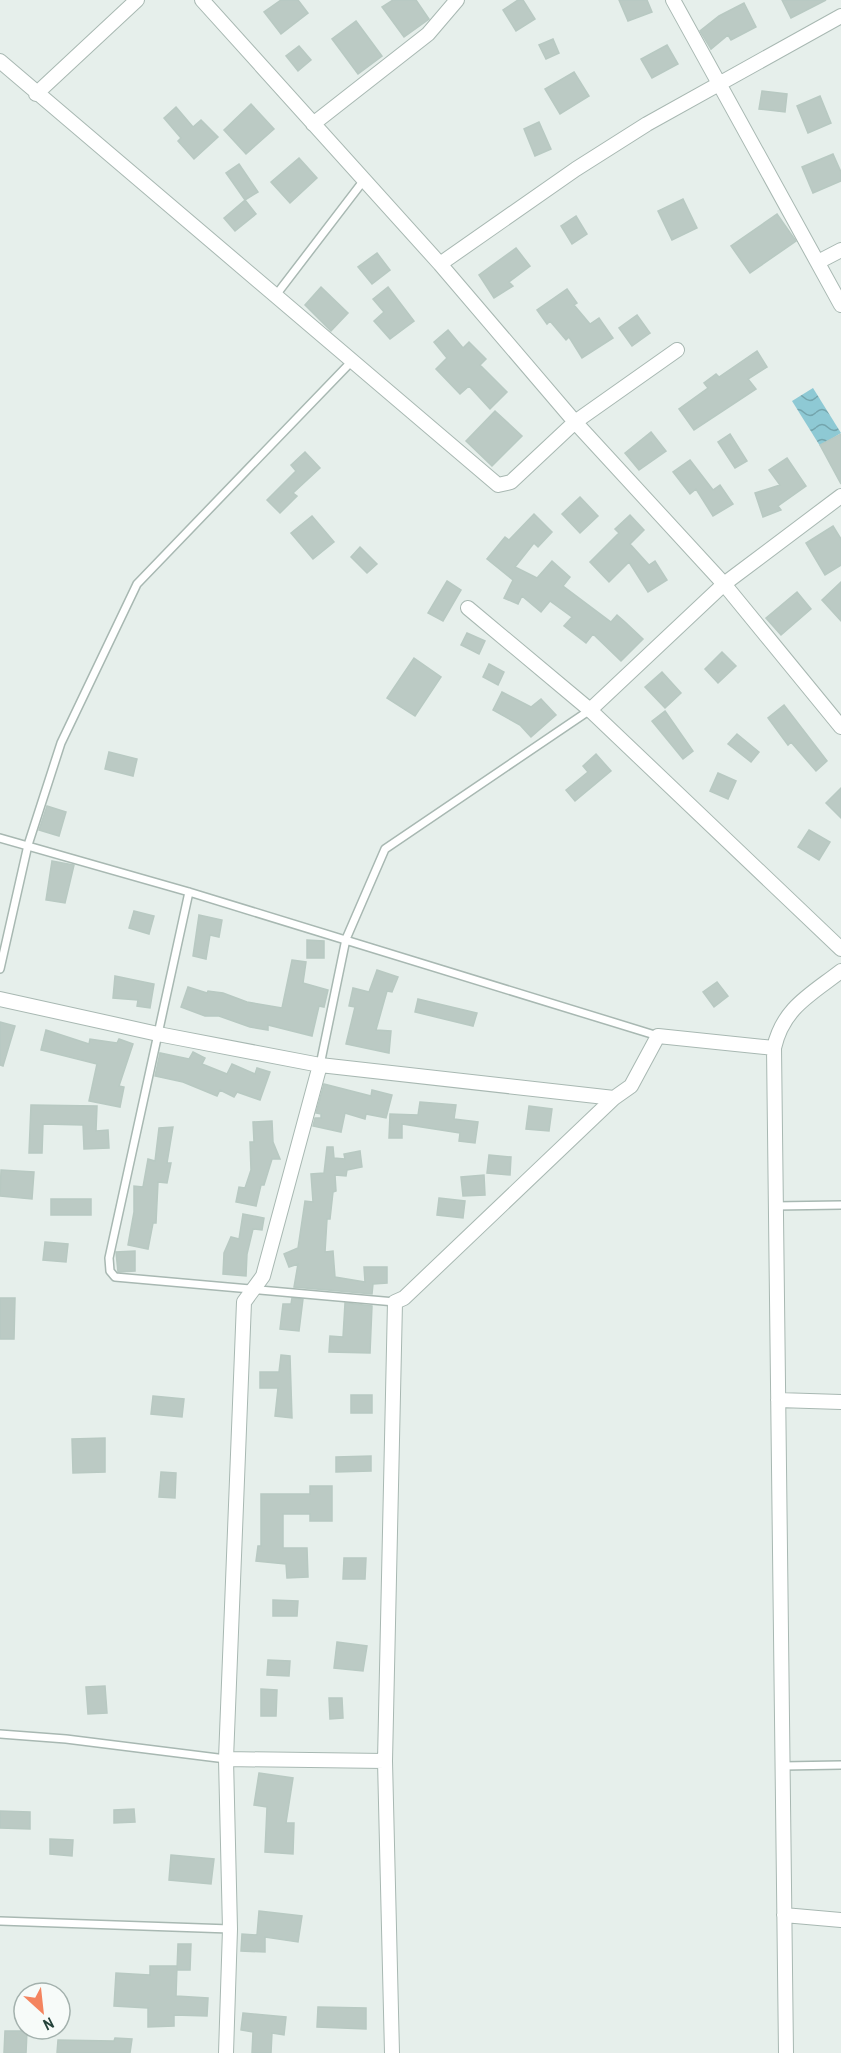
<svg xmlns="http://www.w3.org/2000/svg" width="841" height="2053" font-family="'Archivo Narrow',sans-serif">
<defs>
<pattern id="water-waves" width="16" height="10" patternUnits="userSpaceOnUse" patternTransform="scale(1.5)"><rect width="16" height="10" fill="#8ec9d4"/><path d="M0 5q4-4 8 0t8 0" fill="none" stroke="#74a5ad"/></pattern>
</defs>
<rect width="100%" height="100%" fill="#e6efeb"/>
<!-- water -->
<path fill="url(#water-waves)" d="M813,388L841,433L820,446L792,401Z"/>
<!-- building -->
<path fill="#bbcac4" stroke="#b8c9c2" stroke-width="1.5" d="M281,0H298L308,13L281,34L264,12Z
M393,0H416L429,19L404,37L382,7Z
M518,0H523L535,19L516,31L503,10Z
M619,0H647L652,12L628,21Z
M782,0H826L791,18Z
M744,3L756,27L731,40L728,35L711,49L700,31L719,16Z
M356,21L382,56L358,74L332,39Z
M553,39L559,53L546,59L539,45Z
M667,45L678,64L652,78L641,59Z
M299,46L311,60L298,71L286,56Z
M574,72L589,96L560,114L545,89Z
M762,91L787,94L785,112L759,109Z
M820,96L831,123L808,133L797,106Z
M251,104L274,129L246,154L224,130Z
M176,107L193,127L201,120L218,137L194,159L178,141L181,138L164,118Z
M539,122L551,149L535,156L524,129Z
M833,154L841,172V181L813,193L802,167Z
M299,158L317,178L290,203L271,182Z
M239,164L258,192L245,200L226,173Z
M683,199L697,228L672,240L658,211Z
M245,200L256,214L235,231L224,218Z
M777,214L796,241L750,273L731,246Z
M576,216L587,234L572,244L561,226Z
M516,248L530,266L509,282L513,286L494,298L479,275Z
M377,253L390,270L372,284L358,267Z
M321,287L348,313L331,331L305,305Z
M388,287L414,321L390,339L374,321L384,312L373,299Z
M567,289L577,303L574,305L590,324L599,318L613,338L582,358L569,337L566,340L550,321L547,324L537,310Z
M637,315L650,333L632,346L619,328Z
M448,330L463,348L469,342L486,359L480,365L507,392L490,409L469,386L460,394L436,369L447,358L434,342Z
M757,351L767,367L748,379L756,389L694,430L679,409L708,388L704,383L716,374L719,377Z
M495,411L522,436L492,466L466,441Z
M651,432L666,451L639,470L625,453Z
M730,434L747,461L735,468L718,442Z
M841,434V484L820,445Z
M305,452L320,468L293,493L297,496L280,513L267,500L296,471L291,465Z
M787,458L806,486L778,506L781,510L763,517L755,493L780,485L769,470Z
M690,460L713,490L720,485L733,504L713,516L696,489L690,494L673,472Z
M580,497L598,516L580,533L562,514Z
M534,514L552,532L538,547L534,543L515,567L537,578L552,561L570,577L563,586L611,622L617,615L625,622L643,639L621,661L593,634L586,643L564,626L572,617L550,601L541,612L522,596L518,604L504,598L513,580L487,559L505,537L509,540Z
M630,515L644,530L630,544L649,565L655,561L667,580L648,592L629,562L609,582L590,562L619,533L615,529Z
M312,516L334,542L313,559L291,533Z
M833,526L841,539V565L825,575L806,543Z
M360,547L377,564L367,573L351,557Z
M447,581L461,590L443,621L428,613Z
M841,582V621L822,600Z
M797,592L811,609L781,635L766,618Z
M467,633L485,641L479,654L461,645Z
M722,652L736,666L718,683L705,669Z
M414,658L441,677L415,716L387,698Z
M489,664L504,672L498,685L483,677Z
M662,672L681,693L665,708L645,687Z
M502,692L531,707L541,699L556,715L531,737L520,725L493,710Z
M784,705L827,761L816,771L791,742L788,745L768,718Z
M665,711L693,751L683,759L652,721Z
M737,734L759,752L751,762L728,744Z
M109,752L137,759L133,776L105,769Z
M596,754L611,771L575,801L566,790L588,772L583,766Z
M718,773L736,781L728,799L710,791Z
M841,788V818L826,803Z
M47,806L66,812L59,836L39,830Z
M809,830L830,842L819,860L798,847Z
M52,861L74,865L65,903L46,900Z
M134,911L154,916L149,934L129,928Z
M199,915L222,920L219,937L210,935L206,959L193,956Z
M307,940L324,941V958H307Z
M292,960L306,962L303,983L328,990L324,1007L319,1006L312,1036L268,1025V1030L250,1027L219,1016H205L181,1007L188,987L207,993L208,991L223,993L247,1002L282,1008Z
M377,970L398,977L392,992L387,991L376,1030L391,1031L389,1053L346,1044L355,1007L349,1006L353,988L369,992Z
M115,976L154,984L150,1008L137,1006L138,1000L113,998Z
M717,982L728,996L714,1007L703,992Z
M418,999L477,1013L473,1026L415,1012Z
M0,1022L15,1026L3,1066L0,1065Z
M46,1030L89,1044L90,1039L117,1043L119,1039L133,1044L119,1086L124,1087L120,1107L89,1101L97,1064L41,1050Z
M193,1052L205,1058L202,1064L227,1074L232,1064L255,1074L257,1068L270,1072L260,1100L237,1092L234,1097L220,1090L217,1096L183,1082L155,1076L160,1053L189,1059Z
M324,1084L371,1096L372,1090L392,1095L386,1118L366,1114L365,1119L345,1113L341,1132L313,1126L315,1118H321V1114L316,1113Z
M420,1102L456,1105L454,1119L478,1122L475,1143L459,1141L460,1133L402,1124V1138H389L390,1114L418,1115Z
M31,1105L97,1106L96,1131L108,1130L109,1148L84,1149L83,1125L43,1124L42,1153H29Z
M529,1106L552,1109L549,1131L526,1129Z
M272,1121L273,1142L280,1159H272L264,1185H261L256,1206L236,1202L239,1187L245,1188L251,1170L250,1142H254L253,1122Z
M173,1127L167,1163H171L167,1183L158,1182L156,1223H153L148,1249L128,1245L134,1212V1186L143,1187L148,1159L155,1161L159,1128Z
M327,1147H333L334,1158L345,1159L344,1154L360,1151L362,1167L347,1170L346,1176L335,1175L336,1191L333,1192L330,1219H327L325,1252L333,1251L335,1277L365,1282L364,1267H387V1283L373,1284L372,1294L294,1287L298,1264L289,1267L284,1254L298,1248L305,1201L313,1202L311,1174L324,1173Z
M489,1155L511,1157L510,1175L487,1173Z
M1,1170L34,1172L32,1199L0,1196Z
M484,1175L485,1195L463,1196L461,1177Z
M439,1198L465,1201L463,1218L437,1215Z
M51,1199H91V1215H51Z
M243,1214L264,1218L262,1230L253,1229L247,1254L246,1276L223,1274L224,1253L231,1237L239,1239Z
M45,1242L68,1244L66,1262L43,1260Z
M135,1251V1271L118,1272L116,1252Z
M0,1298H15L14,1339H0Z
M292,1298L303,1299L299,1331L280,1329L283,1304H291Z
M345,1303L372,1306L370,1353L329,1352L330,1336L343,1337Z
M281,1355L290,1356L292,1418L275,1416L278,1388H260V1372H279Z
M351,1395H372V1413H351Z
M153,1396L184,1399L182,1417L151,1414Z
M105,1438V1472L73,1473L72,1439Z
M371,1456V1471L336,1472V1457Z
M161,1472L176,1473L175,1498L159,1497Z
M310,1486H332V1521H310V1514H283V1548H307L308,1577L287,1578L286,1564L256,1561L258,1546H261V1494H310Z
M344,1558H366L365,1579H343Z
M273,1600L298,1601L297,1616H273Z
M337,1642L367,1646L363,1671L334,1668Z
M268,1660L290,1661L289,1676L267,1675Z
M105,1686L107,1713L88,1714L86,1687Z
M261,1689L277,1690L276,1716H261Z
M329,1698H342L343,1718L330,1719Z
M259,1773L293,1778L286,1823H294L293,1854L265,1852L267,1807L254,1805Z
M134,1809L135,1822L114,1823V1810Z
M0,1811L30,1812V1829L0,1828Z
M50,1839L73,1840L72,1856L50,1854Z
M171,1855L214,1859L211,1884L169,1880Z
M259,1911L302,1916L298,1942L265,1937V1952L241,1951L242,1934L257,1935Z
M178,1944H191L190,1970H177Z
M150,1966H177L176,1996L208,1998L207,2016L174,2015V2026L148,2027V2008L114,2006L116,1973L150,1975Z
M318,2007L366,2008V2029L317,2027Z
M243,2013L286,2017L284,2035L272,2033L271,2053H252L253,2032L241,2030Z
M5,2031H27L26,2053H4Z
M115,2038L132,2039L130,2053H57L58,2040L114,2041Z"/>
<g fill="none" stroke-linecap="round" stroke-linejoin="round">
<!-- service casing -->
<g stroke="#a8b8b2" stroke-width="10">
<path id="service" d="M276,295L364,180
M0,838L189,892L658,1036
M189,892L109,1258L110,1271L115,1277L395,1302
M0,969L28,845L61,743L137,584L352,361
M320,1065L346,939L385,849L590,710
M775,1206L841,1205
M0,1734L66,1739L226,1759
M783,1766L841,1765
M0,1921L230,1929"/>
</g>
<!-- minor casing -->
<g stroke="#a8b8b2" stroke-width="16">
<path id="minor" d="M202,0L440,264L575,422L724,584L841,727
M673,0L841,305
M0,61L498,485L511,482L575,422L677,350
M36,94L137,0
M313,124L428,34L457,0
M818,262L841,250
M440,264L576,169L647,124L841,16
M468,608L590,710L841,949
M590,710L724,584L841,496
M0,999L158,1034L320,1065L614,1098
M778,1400L841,1402
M226,1759L385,1761
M784,1915L841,1920
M226,2053L230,1929L226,1759L244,1302L263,1276L320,1065
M392,2053L385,1761L395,1302L404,1298L614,1098L631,1086L658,1036L774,1048
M786,2053L774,1048C783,1008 810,995 841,971"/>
</g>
<!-- service -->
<use href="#service" stroke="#fff" stroke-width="7"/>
<!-- minor -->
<use href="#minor" stroke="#fff" stroke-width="14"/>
</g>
<!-- north arrow -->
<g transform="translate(42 2011) rotate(153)"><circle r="28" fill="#f7fbf9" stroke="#a3b1ad" stroke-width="1.5"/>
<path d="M0-4.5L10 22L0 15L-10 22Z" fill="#f4845f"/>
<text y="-9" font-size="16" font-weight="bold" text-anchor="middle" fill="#24423a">N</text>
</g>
</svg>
